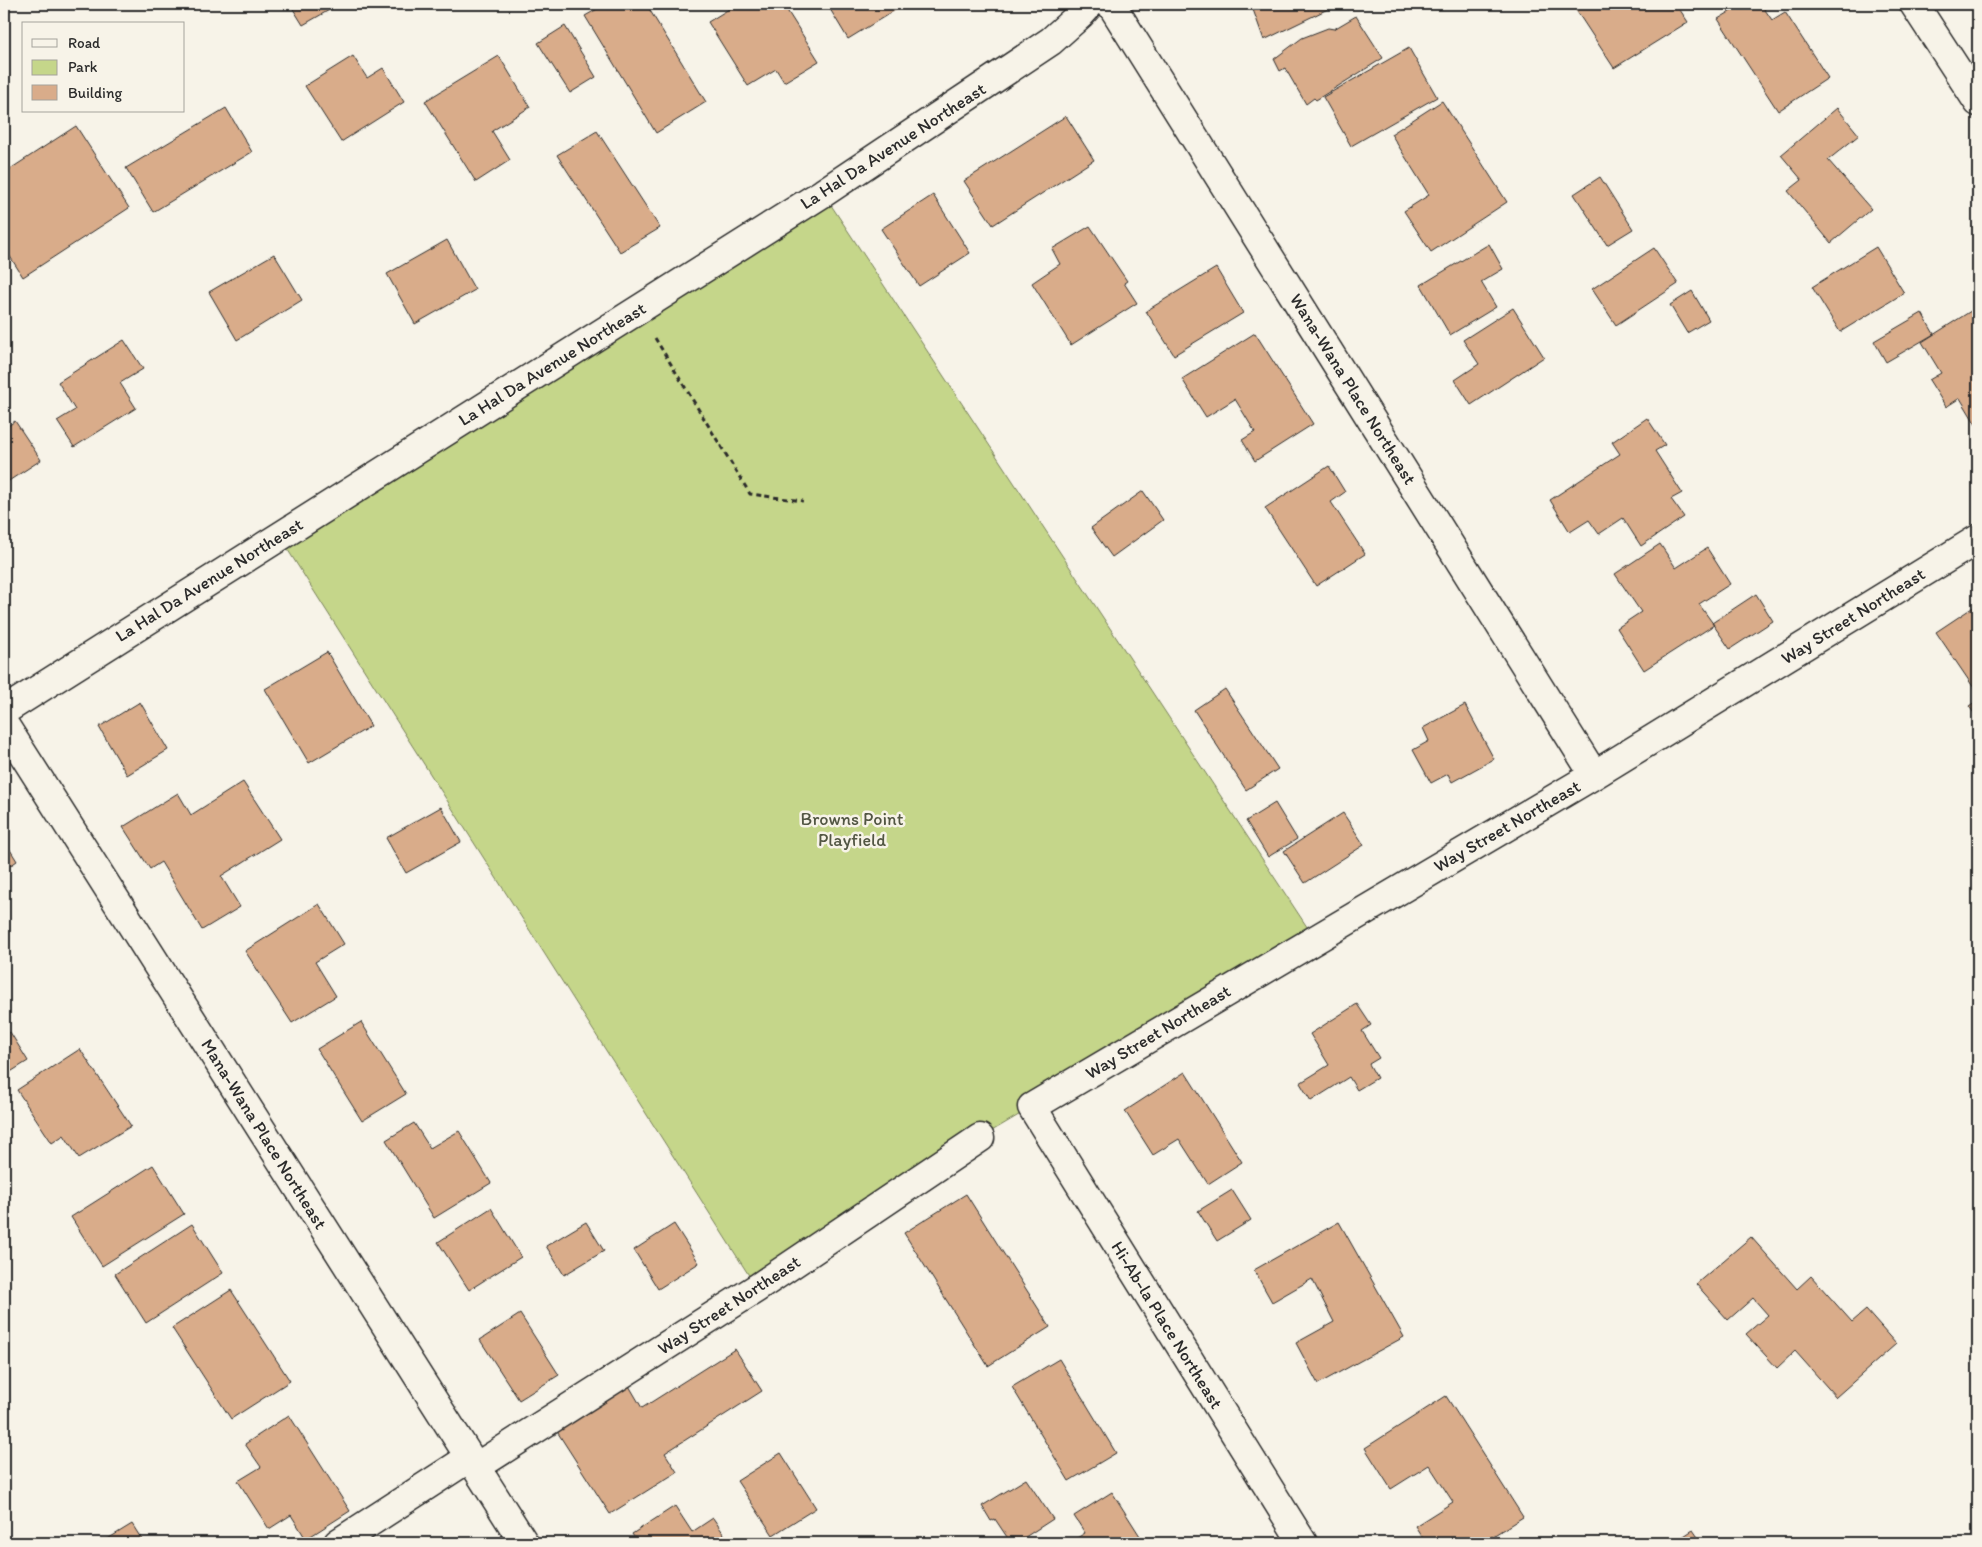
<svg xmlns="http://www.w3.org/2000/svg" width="1982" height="1547" font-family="Itim,sans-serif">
<rect width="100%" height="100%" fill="#f7f3e8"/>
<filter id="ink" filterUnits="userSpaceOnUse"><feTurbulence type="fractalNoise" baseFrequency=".02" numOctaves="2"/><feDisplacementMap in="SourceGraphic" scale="10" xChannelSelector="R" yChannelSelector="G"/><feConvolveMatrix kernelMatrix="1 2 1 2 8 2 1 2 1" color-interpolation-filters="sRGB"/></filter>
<g filter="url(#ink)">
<!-- green -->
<path fill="#c5d68a" stroke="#78805a" d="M823,193L1315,939L980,1138L757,1288L279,536Z"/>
<!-- building -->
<path fill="#d9ac8a" stroke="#2b2b2b" d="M290,4H328L331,9L303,25Z
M606,4H646L706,102L656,133L585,16Z
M737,4H783L819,61L784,82L776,69L748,86L708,22Z
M827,4H905L848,39Z
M1251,4H1338L1264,40Z
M1572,4H1640L1642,6L1645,4H1676L1688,22L1614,68Z
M1743,4H1761L1772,20L1785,12L1828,78L1778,111L1718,19Z
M1356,16L1383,58L1316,100L1314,98L1306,104L1285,68L1280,71L1274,59L1302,38L1328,28L1334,29Z
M565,26L596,77L570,93L538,43Z
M1409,48L1437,97L1351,146L1323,97Z
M353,56L367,78L383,68L404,102L341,142L305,86Z
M499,56L530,107L492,131L510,160L476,182L425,101Z
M1442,101L1507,202L1431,252L1404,211L1429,195L1391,134Z
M226,108L252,152L153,212L126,168Z
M1837,108L1859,135L1828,160L1871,209L1831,243L1788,191L1802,180L1781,155Z
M1066,116L1094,160L993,225L964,181Z
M76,126L129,208L23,277L4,247V173Z
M597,131L660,228L620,252L557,155Z
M1600,177L1633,229L1607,245L1574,194Z
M933,195L970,253L919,286L881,229Z
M1090,226L1127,281L1124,283L1137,303L1071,345L1032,283L1060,264L1052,249Z
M447,240L475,290L415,324L387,274Z
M1489,244L1503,269L1481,282L1496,307L1450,335L1421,285Z
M1876,247L1904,293L1840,332L1812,287Z
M1654,248L1678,284L1616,325L1592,289Z
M274,254L302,300L237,340L209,292Z
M1216,268L1243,313L1174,355L1146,311Z
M1692,291L1709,320L1687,333L1670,305Z
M1513,308L1544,357L1471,405L1455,380L1479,364L1463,340Z
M1974,309L1978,317V428L1960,398L1946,407L1929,380L1941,373L1922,342Z
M1922,313L1934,334L1886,362L1874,341Z
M1255,333L1313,424L1255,461L1242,440L1255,432L1235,399L1206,417L1182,379Z
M124,340L143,369L120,383L136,408L74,447L57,421L75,410L58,382Z
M1647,418L1665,445L1655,451L1682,493L1671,499L1684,517L1641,546L1623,518L1599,534L1589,520L1570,532L1550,500L1620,454L1612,442Z
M15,421L41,460L4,484V429Z
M1329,466L1345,492L1331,502L1365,554L1316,586L1265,508Z
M1143,491L1163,520L1112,557L1091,528Z
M1660,544L1676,568L1707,548L1730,584L1699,604L1714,625L1644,670L1617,628L1641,612L1615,574Z
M1756,594L1773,621L1730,649L1712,623Z
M1978,604V694L1936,632Z
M327,652L371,726L309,763L265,689Z
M1225,689L1278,769L1246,790L1194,710Z
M1978,700V719L1969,706Z
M140,702L168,750L127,775L99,727Z
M1465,705L1494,759L1452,782L1448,774L1431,783L1413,750L1429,741L1423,728Z
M243,782L280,839L221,876L240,907L202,930L161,862L150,869L123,827L178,793L191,815Z
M1275,803L1297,839L1268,857L1246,821Z
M441,807L461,842L406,873L386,838Z
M1343,813L1364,845L1305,883L1284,851Z
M4,840L17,861L4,870Z
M319,904L344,944L315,962L336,996L292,1023L245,951Z
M1357,1004L1371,1025L1362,1031L1379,1058L1369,1064L1377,1078L1357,1090L1349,1077L1311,1101L1300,1083L1329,1065L1310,1034Z
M361,1022L406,1094L362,1121L317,1049Z
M10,1032L28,1061L4,1076V1036Z
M80,1049L131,1126L79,1158L64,1135L52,1143L17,1090Z
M1185,1072L1242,1162L1208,1184L1179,1139L1153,1155L1125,1111Z
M414,1123L430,1148L459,1131L491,1183L434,1218L386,1140Z
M153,1165L184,1214L102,1266L71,1217Z
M1232,1190L1251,1220L1217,1241L1198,1211Z
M966,1194L1050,1327L988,1366L904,1233Z
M491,1208L521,1257L469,1290L438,1242Z
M586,1222L604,1251L564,1275L546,1246Z
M1339,1222L1404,1337L1318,1384L1296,1343L1334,1322L1312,1279L1272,1302L1254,1270Z
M192,1224L223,1273L146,1323L115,1274Z
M674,1224L699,1263L658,1289L634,1250Z
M1751,1237L1797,1289L1811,1276L1852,1322L1866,1310L1896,1344L1836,1397L1795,1351L1777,1368L1746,1334L1768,1315L1753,1298L1728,1320L1696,1284Z
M231,1290L290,1381L231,1419L172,1328Z
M520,1314L559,1375L519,1400L480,1340Z
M735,1349L762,1391L665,1453L677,1472L610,1514L556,1430L628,1384L642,1408Z
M1059,1359L1116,1453L1069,1481L1012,1387Z
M1446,1396L1523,1517L1482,1543H1426L1415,1526L1453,1502L1429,1465L1391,1489L1365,1448Z
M289,1415L350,1511L306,1539L291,1515L269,1529L238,1481L261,1467L245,1444Z
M781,1453L816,1508L773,1535L737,1481Z
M1026,1479L1053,1519L1016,1543H1011L995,1519L991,1521L982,1506Z
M1112,1492L1140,1536L1129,1543H1069L1085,1533L1074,1516Z
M675,1506L692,1532L713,1518L730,1543H638L632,1534Z
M132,1524L144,1543H101Z
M1693,1530L1702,1543H1673Z"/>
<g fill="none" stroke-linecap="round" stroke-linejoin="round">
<!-- minor casing -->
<g stroke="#2b2b2b" stroke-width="31">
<path id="minor" d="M1111,4L1594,775
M1914,4L1978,102
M4,711L823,193L1051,41L1081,14L1090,4
M4,724L524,1543
M476,1467L757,1288L980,1138
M338,1543L469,1458
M1303,1543L1032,1107L1594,775L1978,539"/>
</g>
<!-- path -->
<path stroke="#2b2b2b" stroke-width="3" stroke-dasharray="5 4" stroke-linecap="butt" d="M655,338L750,494L803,501"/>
<!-- minor -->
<use href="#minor" stroke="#f7f3e8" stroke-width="28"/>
</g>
</g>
<g text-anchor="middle" stroke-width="5" stroke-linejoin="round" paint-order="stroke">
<!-- street labels -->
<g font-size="18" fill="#2b2b2b" stroke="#f7f3e8">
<text transform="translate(893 146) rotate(-33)" y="6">La Hal Da Avenue Northeast</text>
<text transform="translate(552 364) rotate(-32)" y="6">La Hal Da Avenue Northeast</text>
<text transform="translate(1353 389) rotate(58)" y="6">Wana-Wana Place Northeast</text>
<text transform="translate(209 580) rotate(-32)" y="6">La Hal Da Avenue Northeast</text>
<text transform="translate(1853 616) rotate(-32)" y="6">Way Street Northeast</text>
<text transform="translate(1507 826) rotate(-30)" y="6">Way Street Northeast</text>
<text transform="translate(1158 1032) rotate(-31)" y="6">Way Street Northeast</text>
<text transform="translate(264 1134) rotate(58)" y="6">Mana-Wana Place Northeast</text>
<text transform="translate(729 1305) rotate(-33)" y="6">Way Street Northeast</text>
<text transform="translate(1167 1325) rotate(58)" y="6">Hi-Ab-la Place Northeast</text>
</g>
<!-- park labels -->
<g font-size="18" fill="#525643" stroke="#f7f3e8">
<text x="852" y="825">Browns Point<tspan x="852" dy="21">Playfield</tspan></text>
</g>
</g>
<!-- margin -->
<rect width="1982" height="1547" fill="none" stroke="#f7f3e8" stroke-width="20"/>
<rect x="10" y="10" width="1962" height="1527" fill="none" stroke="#2b2b2b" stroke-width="2" filter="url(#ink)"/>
<!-- legend -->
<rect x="22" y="22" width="162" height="90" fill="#f7f3e8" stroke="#a5a39c"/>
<rect x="32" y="39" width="25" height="8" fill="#f7f3e8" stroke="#a5a39c"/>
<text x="68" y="48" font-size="15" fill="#2b2b2b">Road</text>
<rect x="32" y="60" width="25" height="15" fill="#c5d68a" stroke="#a5a39c"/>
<text x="68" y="72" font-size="15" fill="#2b2b2b">Park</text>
<rect x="32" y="85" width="25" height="15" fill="#d9ac8a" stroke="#a5a39c"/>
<text x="68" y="98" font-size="15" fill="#2b2b2b">Building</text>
</svg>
